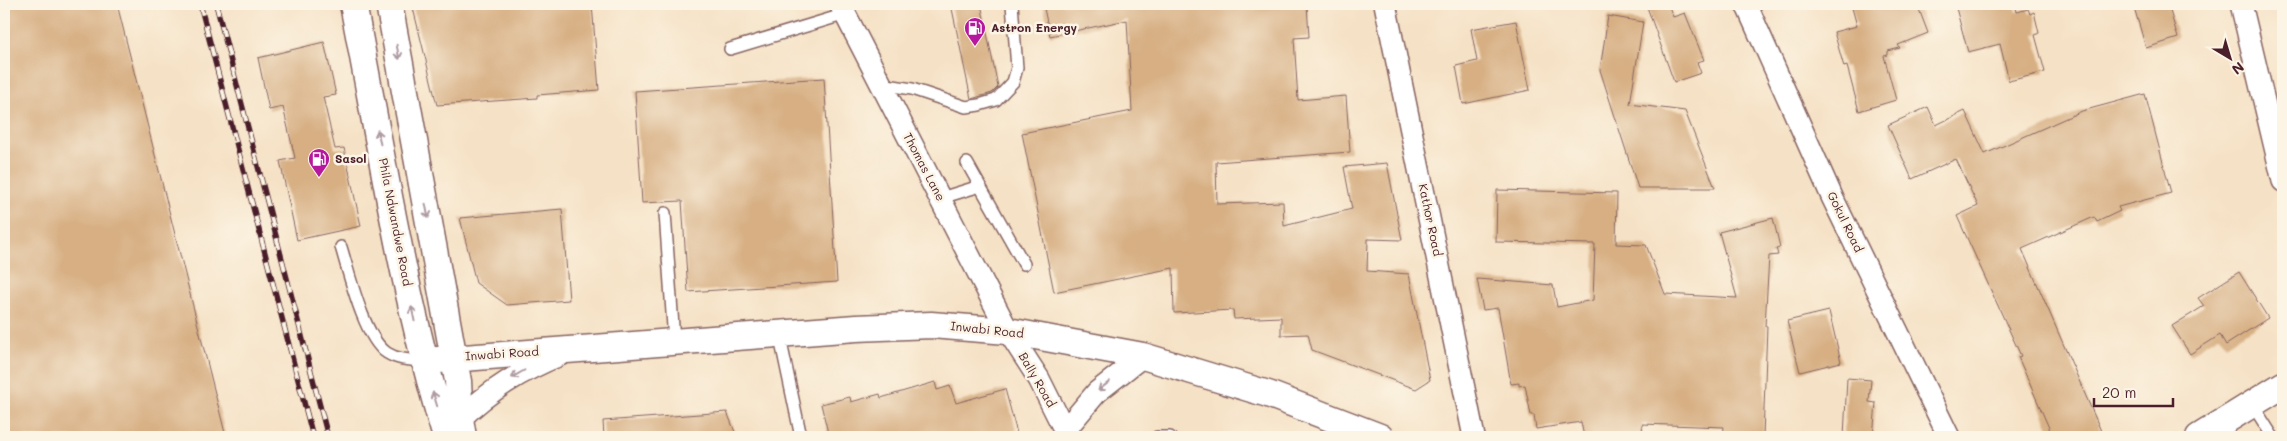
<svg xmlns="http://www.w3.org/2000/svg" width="2287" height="441" font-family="Mali,sans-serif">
<rect width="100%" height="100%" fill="#fcf5e5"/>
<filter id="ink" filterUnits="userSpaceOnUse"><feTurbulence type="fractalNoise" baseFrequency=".02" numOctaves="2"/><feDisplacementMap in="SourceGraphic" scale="10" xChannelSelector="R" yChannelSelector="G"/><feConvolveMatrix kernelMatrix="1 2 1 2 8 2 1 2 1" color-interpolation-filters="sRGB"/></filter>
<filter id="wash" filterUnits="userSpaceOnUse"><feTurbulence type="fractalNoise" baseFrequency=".0096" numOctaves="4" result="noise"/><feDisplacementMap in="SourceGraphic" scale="20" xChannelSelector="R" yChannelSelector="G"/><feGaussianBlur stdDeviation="1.12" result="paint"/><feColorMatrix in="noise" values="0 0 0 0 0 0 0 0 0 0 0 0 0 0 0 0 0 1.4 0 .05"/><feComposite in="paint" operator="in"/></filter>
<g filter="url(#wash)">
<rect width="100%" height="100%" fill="#f5e1c5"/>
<g id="blocks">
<!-- building -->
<path fill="#d7af83" d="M4,4H117L226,437H4Z
M412,4H592L599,90L537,95V98L437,105Z
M951,4H981L998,87L992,93L971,99Z
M1043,4H1307L1309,37L1294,38L1298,100L1346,96L1350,152L1216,162L1217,204L1283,202L1284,226L1352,209L1344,167L1387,163L1402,240L1368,239L1367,271L1409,274L1430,380L1416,389L1312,350L1308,334L1281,335V317L1234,319L1233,310L1174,313L1173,268L1054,292L1022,133L1132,111L1127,20L1050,36Z
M1646,4H1668L1673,17L1685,13L1704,60L1697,62L1701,73L1674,82Z
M1851,4H1917L1928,33L1898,45L1900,48L1888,51V55L1884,56L1896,100L1859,111L1847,66L1844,67L1834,32L1857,26Z
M1972,4H2015L2017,12L2028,9L2030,14L2034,12L2039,33L2035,35L2045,72L2009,81L2000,44L1968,52L1956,8Z
M2133,4H2168L2178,38L2146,48Z
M1608,16L1643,22L1630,104L1685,111L1715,188H1638L1600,70Z
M1516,21L1530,90L1463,104L1456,66L1477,61L1471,29Z
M324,42L336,95L323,97L335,149L344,148L361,226L297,240L280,161L295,158L283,107L269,110L258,58Z
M824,78L837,282L688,292L682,201L642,203L635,91Z
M2145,94L2171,193L2118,207L2120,211L2097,222L2094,217L2022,249L2101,431L2087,437H2053L2018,357L2021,356L1957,216L1978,206L1956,159L1912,179L1888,125L1928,107L1936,125L1965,111L1985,154L2082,111Z
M1497,190L1617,193L1616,244L1646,245L1665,294L1737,298L1719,232L1773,218L1780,247L1776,248L1778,255L1769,256L1765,326H1767L1763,437H1723L1724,427L1642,424L1643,437H1584L1581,422L1536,429L1534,415H1531L1525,385L1519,386V383L1511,384L1498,308L1483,310L1477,279L1553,285L1557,307L1593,300L1595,244L1496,242Z
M562,209L569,300L507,305L476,283L460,218Z
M2239,272L2268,318L2226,345L2220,335L2190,354L2172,326L2204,306L2198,298Z
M1829,311L1841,362L1800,372L1787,321Z
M1847,378L1871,380L1869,402L1876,403L1873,437H1844Z
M935,382L937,390L950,386L956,403L1005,389L1018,437H829L821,404L850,397L851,402L880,394L881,398Z
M727,412L737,437H604L603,421Z"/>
</g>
</g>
<g filter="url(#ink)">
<use href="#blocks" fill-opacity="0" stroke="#866361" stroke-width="1"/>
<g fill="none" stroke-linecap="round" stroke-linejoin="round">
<!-- service casing -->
<g stroke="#866361" stroke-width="14">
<path id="service" d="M730,49L846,14
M881,84L912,89L966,107L979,105L996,100L1013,82L1017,68L1012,4
M967,163L1024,264
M941,198L980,186
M665,213L674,341
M341,247C349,273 364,338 387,353C398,360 411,360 424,361
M779,333L801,437
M2252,404L2273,437
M1157,437H1170"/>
</g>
<!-- minor casing -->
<g stroke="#866361" stroke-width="24">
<path id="minor" d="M840,4L1008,331L1039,379L1068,437
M1385,4L1474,437
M1746,4L1833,199L1949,437
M2241,4L2283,181
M460,419C490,390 521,371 560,355
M1065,430L1097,392L1143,356"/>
</g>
<!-- tertiary casing -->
<g stroke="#866361" stroke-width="29">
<path id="tertiary" d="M353,4C381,148 403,296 446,437
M389,4L458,381L460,419L463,437
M424,361L856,328L931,325L1008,331L1143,356L1268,394L1380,437
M2199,437L2283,385"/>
</g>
<!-- service -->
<use href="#service" stroke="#fff" stroke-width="11"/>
<!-- minor -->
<use href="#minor" stroke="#fff" stroke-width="21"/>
<!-- tertiary -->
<use href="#tertiary" stroke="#fff" stroke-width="26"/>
<!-- rail casing -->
<g stroke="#4a1f2b" stroke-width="5.5">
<path id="rail" d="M200,4L313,437
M216,4L328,437"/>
</g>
<!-- rail -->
<use href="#rail" stroke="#fcf5e5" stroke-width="4" stroke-dasharray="11" stroke-linecap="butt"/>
</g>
<!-- one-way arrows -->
<defs><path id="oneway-shaft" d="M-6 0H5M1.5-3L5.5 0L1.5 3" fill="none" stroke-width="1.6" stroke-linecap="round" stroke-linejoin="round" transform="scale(1.25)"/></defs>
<g stroke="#ae9aa0">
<use href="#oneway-shaft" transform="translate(398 52) rotate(79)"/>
<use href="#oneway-shaft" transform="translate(379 137) rotate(-101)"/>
<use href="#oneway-shaft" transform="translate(427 211) rotate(79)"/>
<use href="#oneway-shaft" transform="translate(413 314) rotate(-102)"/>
<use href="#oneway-shaft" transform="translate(518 374) rotate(150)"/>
<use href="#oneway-shaft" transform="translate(1104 386) rotate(142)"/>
<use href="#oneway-shaft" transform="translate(435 399) rotate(-107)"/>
</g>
</g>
<!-- icons -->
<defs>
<g id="fuel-pin" transform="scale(1.125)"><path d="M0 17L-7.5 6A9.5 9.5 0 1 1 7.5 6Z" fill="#b5179e" stroke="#fcf5e5"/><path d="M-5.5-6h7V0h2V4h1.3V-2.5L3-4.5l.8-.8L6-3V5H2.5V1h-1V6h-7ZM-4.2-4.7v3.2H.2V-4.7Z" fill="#fff"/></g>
</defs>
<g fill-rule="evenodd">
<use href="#fuel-pin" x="975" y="28"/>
<use href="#fuel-pin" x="319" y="159"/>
</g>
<g text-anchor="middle" stroke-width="5" stroke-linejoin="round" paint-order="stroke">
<!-- poi labels -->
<g font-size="12" font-weight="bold" fill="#4a1f2b" stroke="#fcf5e5" text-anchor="start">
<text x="991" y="32">Astron Energy</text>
<text x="335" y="163">Sasol</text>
</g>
<!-- street labels -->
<g font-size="12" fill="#4a1f2b" stroke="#fcf5e5">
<text transform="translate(924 167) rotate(62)" y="4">Thomas Lane</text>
<text transform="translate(1430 220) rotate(78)" y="4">Kathor Road</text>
<text transform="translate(395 222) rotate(79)" y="4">Phila Ndwandwe Road</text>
<text transform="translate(1845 222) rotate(64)" y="4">Gokul Road</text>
<text transform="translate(987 330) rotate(6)" y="4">Inwabi Road</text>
<text transform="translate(502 354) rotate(-4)" y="4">Inwabi Road</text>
<text transform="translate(1037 380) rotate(60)" y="4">Bally Road</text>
</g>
</g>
<!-- margin -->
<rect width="2287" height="441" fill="none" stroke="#fcf5e5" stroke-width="20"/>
<!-- north arrow -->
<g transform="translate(2230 58) rotate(142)" stroke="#fcf5e5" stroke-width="4" paint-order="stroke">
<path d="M0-4L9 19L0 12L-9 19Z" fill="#4a1f2b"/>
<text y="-8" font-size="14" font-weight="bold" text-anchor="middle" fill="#4a1f2b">N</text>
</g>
<!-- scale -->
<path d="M2094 398v8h79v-8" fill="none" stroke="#4a1f2b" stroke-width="2.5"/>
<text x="2102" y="398" font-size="15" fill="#4a1f2b" stroke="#fcf5e5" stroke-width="4" paint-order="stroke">20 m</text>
</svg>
